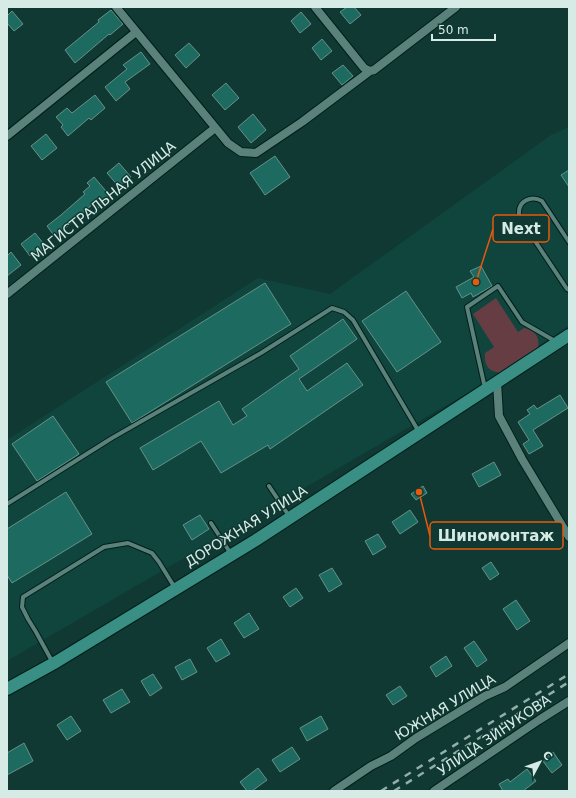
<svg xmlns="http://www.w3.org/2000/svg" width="576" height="798" font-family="'DejaVu Sans',sans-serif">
<rect width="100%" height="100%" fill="#103933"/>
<!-- built -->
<path fill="#0f453d" d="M569,127V325L490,380L7,661V440L258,278L330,294L551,135Z"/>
<!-- green -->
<path fill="#663d42" d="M496,298L518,332L524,328C535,330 540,337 538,348L501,373C488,372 484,365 485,353L494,347L473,314Z"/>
<!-- building -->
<path fill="#1d6b60" stroke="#689088" d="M347,7H354L361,15L350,24L340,12Z
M111,10L123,24L110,35L109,34L75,63L65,50L99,22L98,20Z
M12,11L23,24L14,31L7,23V16Z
M301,12L311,24L300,33L291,21Z
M322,39L332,51L321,60L312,48Z
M189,43L200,55L186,68L175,55Z
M141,52L150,64L125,82L130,89L116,101L105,87L127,69L123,65Z
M343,65L353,76L342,85L332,73Z
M226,83L239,98L225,110L212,95Z
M95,95L105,108L91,120L89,118L68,136L61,127L63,125L56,117L67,108L72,113Z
M253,114L266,130L251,143L238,127Z
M46,134L57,148L42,160L31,146Z
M275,156L290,177L265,195L250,173Z
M119,163L131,177L119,187L107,173Z
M569,170V187L561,175Z
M94,177L111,197L97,209L93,204L55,237L47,226L61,215L85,194L83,192L90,186L87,183Z
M35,233L47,248L38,254L36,251L30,256L21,244Z
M11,252L21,265L7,276V256Z
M481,266L492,286L473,297L471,293L462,298L456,287L474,277L470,271Z
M265,283L291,324L132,423L106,382Z
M406,291L441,342L397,372L362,321Z
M343,319L357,339L299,379L307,391L347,363L363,385L270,449L268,445L221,473L201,441L153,470L140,448L219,401L233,425L247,416L242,409L299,369L290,356Z
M560,395L568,408L533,430L543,446L529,454L523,444L529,440L518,422L530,414L527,410L534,405L537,409Z
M53,416L79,454L37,481L12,444Z
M494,462L501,475L479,487L472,474Z
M423,486L427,493L416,500L411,494Z
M66,492L92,534L12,583L7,575V529Z
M410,510L418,522L400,534L392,522Z
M200,515L209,529L192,540L183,525Z
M378,534L386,547L373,555L365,541Z
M491,562L499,574L490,580L482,568Z
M332,568L342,584L329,592L319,575Z
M296,588L303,598L290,607L283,597Z
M516,600L530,621L517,630L503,609Z
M249,613L259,629L244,638L234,623Z
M221,639L230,654L216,662L207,648Z
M474,641L487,660L477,667L464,648Z
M446,656L452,666L436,677L430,667Z
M190,659L197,672L182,680L175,667Z
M153,674L162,688L150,696L141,681Z
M400,686L407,696L393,705L386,695Z
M122,689L130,702L111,713L103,700Z
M71,716L81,731L67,740L57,725Z
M321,716L328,729L307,741L300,728Z
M24,743L33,761L7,775V753Z
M292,747L300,759L280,772L272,760Z
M553,752L562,765L552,773L542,760Z
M258,768L267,780L252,791H247L240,782Z
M527,769L536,781L523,791H503L499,784L508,779L510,782Z"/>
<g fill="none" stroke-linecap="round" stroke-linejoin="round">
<!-- service casing -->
<g stroke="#011e1a" stroke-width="6">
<path id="service" d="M569,242L542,201C531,195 518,201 519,214C520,216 521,218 521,220L567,289L569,290
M485,388L467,307L498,286L522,322L555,341
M269,486L289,516
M7,504L112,438L261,353L332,308L344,312L353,320L419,432
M211,523L231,554
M53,663L36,632L28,619L22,607L23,597L104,547L128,543L152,553L159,562L175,588"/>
</g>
<!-- minor casing -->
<g stroke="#011e1a" stroke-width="10">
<path id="minor" d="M116,7L228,143L241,152L256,153L302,122L370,71
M315,7L364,68L370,71L374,70L456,7
M7,136L136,32
M7,294L215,128
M497,382L499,416L522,459L569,537
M334,791L371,766L391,756L416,738L485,696L505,687L569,643
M434,791L539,720L569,701"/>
</g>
<!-- primary casing -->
<g stroke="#011e1a" stroke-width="14">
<path id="primary" d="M7,689L56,662L256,540L569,335"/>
</g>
<!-- service -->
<use href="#service" stroke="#5a817a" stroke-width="4"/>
<!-- minor -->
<use href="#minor" stroke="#5a817a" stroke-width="8"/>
<!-- primary -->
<use href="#primary" stroke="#398f84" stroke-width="12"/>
<!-- rail -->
<path stroke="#92aea8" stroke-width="2.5" stroke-dasharray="7 7" stroke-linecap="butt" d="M381,791L569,674
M394,791L569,682"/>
</g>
<g text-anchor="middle" stroke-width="3" stroke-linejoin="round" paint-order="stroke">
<!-- street labels -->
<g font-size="14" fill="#d6ebe6" stroke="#103933">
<text transform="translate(103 201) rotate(-39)" y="5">МАГИСТРАЛЬНАЯ УЛИЦА</text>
<text transform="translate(246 526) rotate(-32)" y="5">ДОРОЖНАЯ УЛИЦА</text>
<text transform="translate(445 707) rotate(-31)" y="5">ЮЖНАЯ УЛИЦА</text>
<text transform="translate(494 735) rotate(-34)" y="5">УЛИЦА ЗИНУКОВА</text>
</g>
</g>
<!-- callouts -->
<path fill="none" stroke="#e8590c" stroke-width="1.5" d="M476 282L493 229M419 492L430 536"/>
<g fill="#e8590c" stroke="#103933" stroke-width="1.5">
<circle cx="476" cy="282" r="4"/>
<circle cx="419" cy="492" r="4"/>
</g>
<g fill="#103933" stroke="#e8590c" stroke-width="1.5">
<rect x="493" y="215" width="56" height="27" rx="4"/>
<rect x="430" y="522" width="133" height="27" rx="4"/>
</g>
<g font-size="15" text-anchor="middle" font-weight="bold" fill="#d6ebe6">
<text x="521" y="234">Next</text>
<text x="496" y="541">Шиномонтаж</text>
</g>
<!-- border -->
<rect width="576" height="798" fill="none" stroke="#d6ebe6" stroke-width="16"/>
<!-- north arrow -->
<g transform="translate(540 762) rotate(49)" stroke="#103933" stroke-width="3" paint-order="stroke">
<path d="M0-3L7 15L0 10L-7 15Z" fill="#d6ebe6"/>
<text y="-6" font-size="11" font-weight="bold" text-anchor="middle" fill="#d6ebe6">С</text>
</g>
<!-- scale -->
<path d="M432 34v6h63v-6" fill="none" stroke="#d6ebe6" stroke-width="2"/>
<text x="438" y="34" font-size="12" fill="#d6ebe6" stroke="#103933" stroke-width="3" paint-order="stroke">50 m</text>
</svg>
